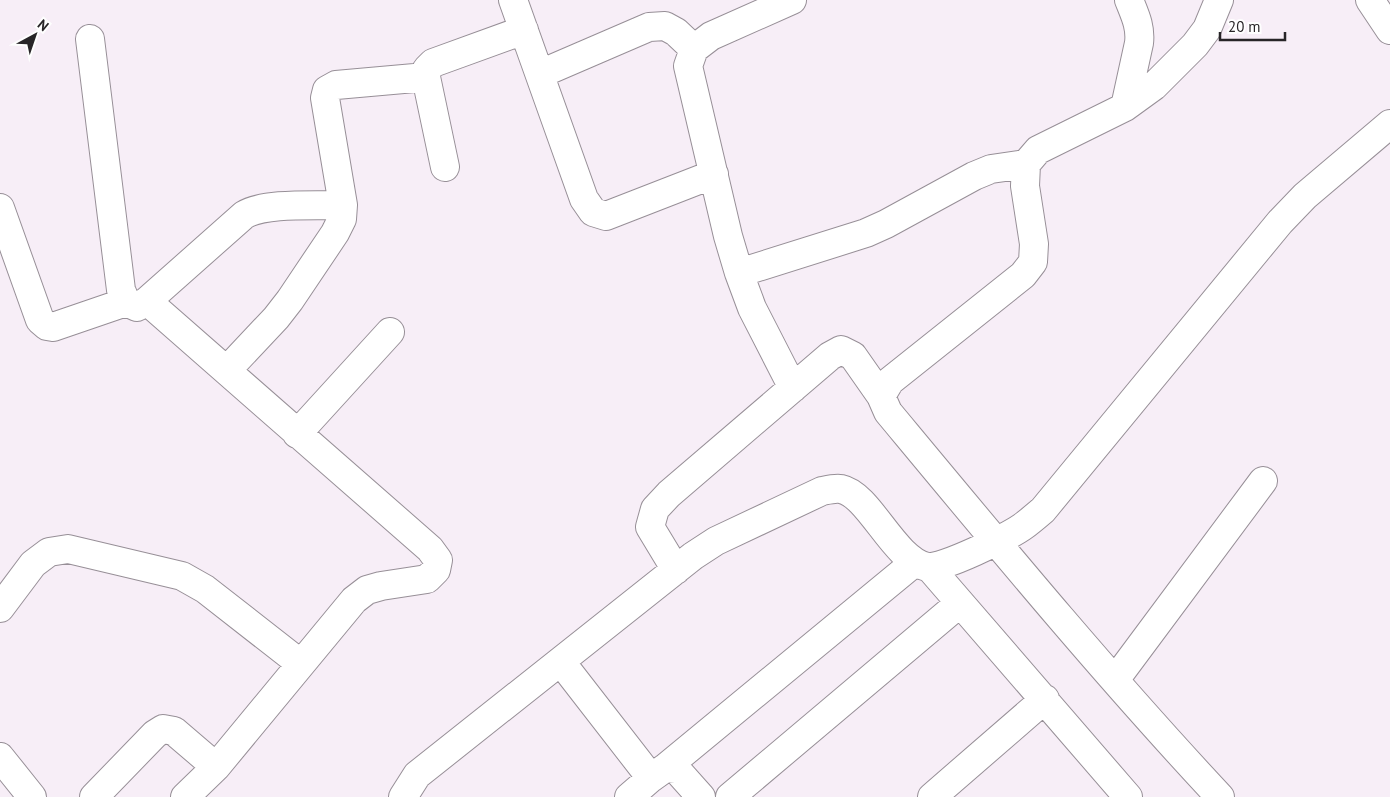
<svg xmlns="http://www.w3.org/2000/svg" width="1390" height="797" font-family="'PT Sans',sans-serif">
<rect width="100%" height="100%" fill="#f7eef7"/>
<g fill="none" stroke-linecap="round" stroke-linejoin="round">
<!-- minor casing -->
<g stroke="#978f97" stroke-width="30">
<path id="minor" d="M513,0L584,199L593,212L606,216L714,174
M792,0L711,36L694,49L688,66L728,236L739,273L752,308L793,388
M1219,0L1207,29L1195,45L1154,86L1125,107L1038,150L1026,164L1025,186L1034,244L1033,262L1023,275L890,381L881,396L888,412C996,542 1104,673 1220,797
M1370,0L1390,30
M90,39L121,290L126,302L137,307L147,301L244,215C265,202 317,206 343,205
M540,74L649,27L665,26L676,32L694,49
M1125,107L1139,43C1141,27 1135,15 1129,0
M445,167L426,77L427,69L433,63L524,30
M0,208L40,320L47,326L53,327L126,302
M739,273L866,233L886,224L974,176L991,169L1026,164
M147,301L430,549L438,560L436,570L427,579L381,586L367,590L354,600L216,767L185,797
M227,370L276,318L290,300L335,233L342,219L343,205L325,98L327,90L336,85L426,77
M297,434L390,332
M930,568L1128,797
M676,570L650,527L655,509L669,494L830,356L841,350L853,356L881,396
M0,608L33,564L49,552L68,549L182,576L205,589L301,664
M561,662L651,778
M1115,680L1263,481
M0,757L32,797
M665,768L915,562
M94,797L155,734L163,729L174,731L216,767
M403,797L417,775L693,556L716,541L822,491C827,490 835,488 841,489C870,495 893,559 927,567C941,570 1009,536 1022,527C1029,522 1036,516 1043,510L1280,222L1305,196L1390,124
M629,797L651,778L665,768L676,769L701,797
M730,797L960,603
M932,797L1045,699"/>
</g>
<!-- minor -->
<use href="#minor" stroke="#fff" stroke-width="28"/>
</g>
<!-- north arrow -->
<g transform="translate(35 35) rotate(40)" stroke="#fefefe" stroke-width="4" paint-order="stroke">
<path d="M0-4L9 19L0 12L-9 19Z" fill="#272427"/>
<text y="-8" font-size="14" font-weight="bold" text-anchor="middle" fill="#272427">N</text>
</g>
<!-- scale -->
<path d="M1220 32v8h65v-8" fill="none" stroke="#272427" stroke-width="2.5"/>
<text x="1228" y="32" font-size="15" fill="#272427" stroke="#fefefe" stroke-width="4" paint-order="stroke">20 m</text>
</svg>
